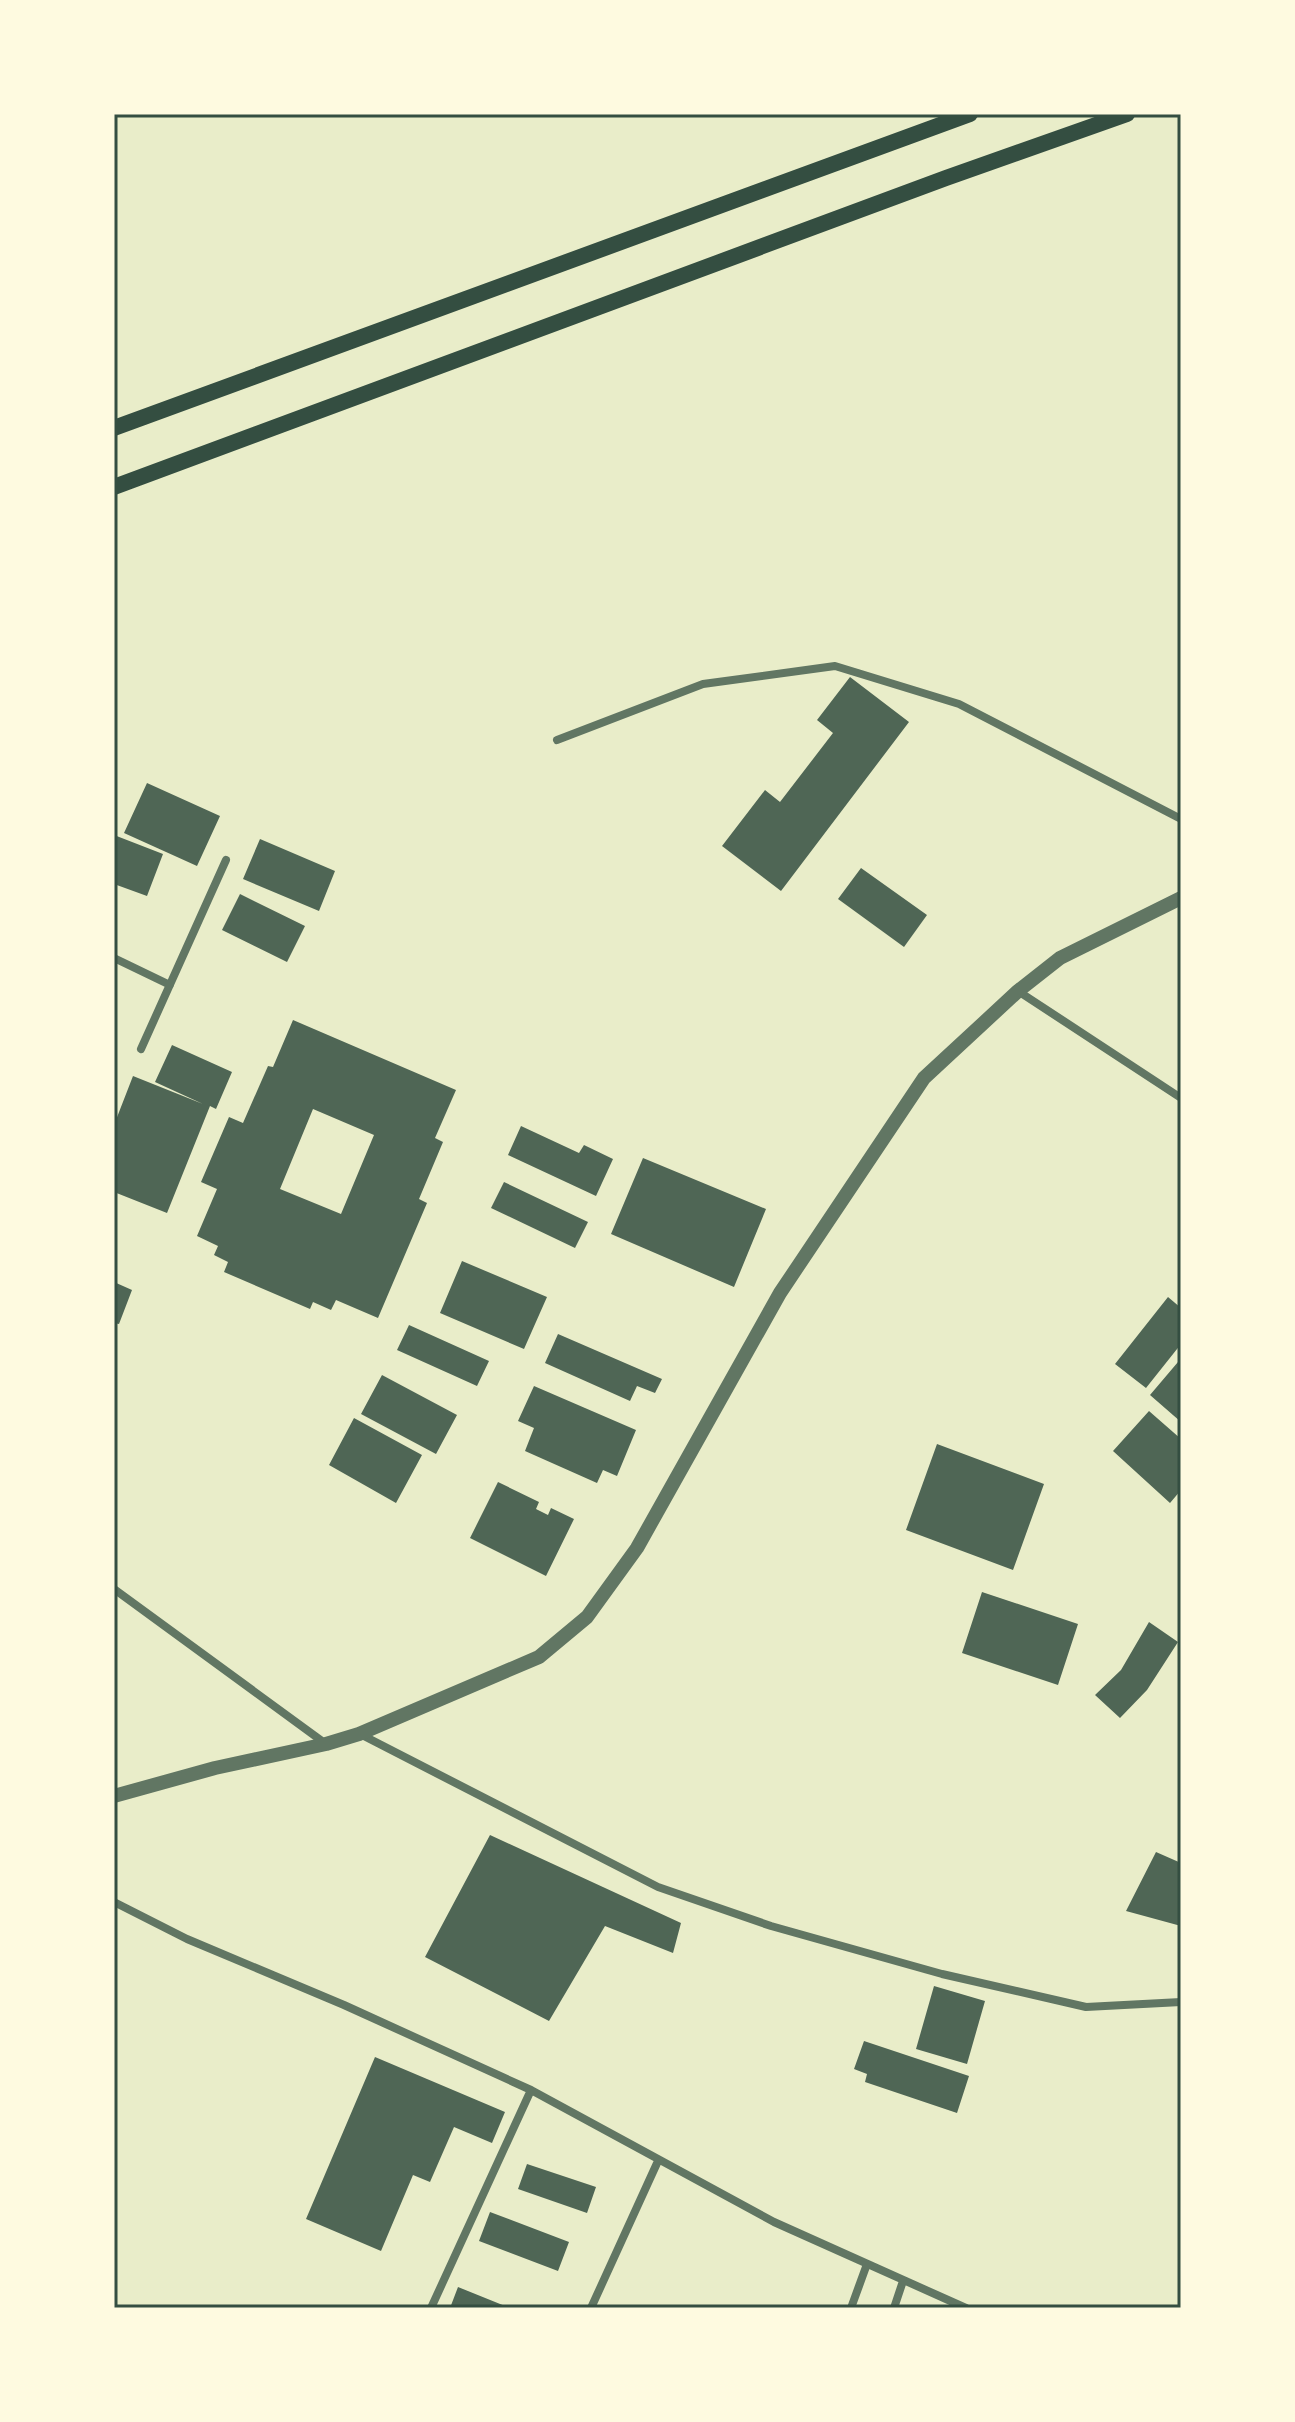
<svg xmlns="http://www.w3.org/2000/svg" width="1295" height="2422" font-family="'DejaVu Sans',sans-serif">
<rect width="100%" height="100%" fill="#e9edc9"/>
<!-- building -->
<path fill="#4f6655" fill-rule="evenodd" d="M850,677L909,722L781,891L722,846L765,790L780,802L833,733L817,720Z
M147,783L220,816L197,866L124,833Z
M114,835L163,854L147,896L114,884Z
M260,839L335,871L319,911L243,879Z
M861,868L927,915L904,947L838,899Z
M240,894L305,926L287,962L222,930Z
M293,1020L456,1090L435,1138L443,1142L419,1199L427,1203L378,1318L336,1300L331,1310L313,1302L310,1309L224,1272L228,1262L214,1255L218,1246L197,1236L217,1189L201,1182L229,1117L243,1123L268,1066L273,1067ZM313,1109L374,1135L341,1214L280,1189Z
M172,1045L232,1072L216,1109L210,1106L167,1213L114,1192V1125L133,1076L203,1104L155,1082Z
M521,1126L579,1153L584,1145L613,1159L596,1196L508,1155Z
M643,1158L766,1209L734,1287L611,1234Z
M504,1182L588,1222L575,1248L491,1208Z
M462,1261L547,1297L524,1349L440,1313Z
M114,1282L132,1290L119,1324L114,1323Z
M1168,1297L1181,1308V1344L1146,1388L1115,1364Z
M409,1325L489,1361L477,1386L397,1350Z
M558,1334L662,1379L655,1393L637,1386L630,1401L545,1363Z
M1178,1362L1181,1365V1422L1150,1395Z
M382,1375L457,1415L436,1454L361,1414Z
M534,1386L636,1430L617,1476L603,1470L597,1483L525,1451L534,1428L518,1421Z
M1149,1411L1181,1439V1490L1170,1503L1113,1451Z
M354,1418L422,1455L396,1503L329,1465Z
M937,1444L1044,1484L1013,1570L906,1530Z
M498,1482L539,1502L536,1509L548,1515L551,1508L574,1519L546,1576L470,1538Z
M982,1592L1078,1624L1058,1685L962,1653Z
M1149,1622L1178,1642L1147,1690L1120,1718L1095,1695L1121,1670Z
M490,1835L681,1923L673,1953L605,1926L549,2021L425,1957Z
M1156,1852L1181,1863V1926L1126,1911Z
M934,1986L985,2001L967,2064L916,2049Z
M864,2041L969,2076L957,2113L865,2082L867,2074L854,2069Z
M375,2057L505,2112L492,2143L454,2127L430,2182L413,2175L381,2251L306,2219Z
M527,2164L596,2187L587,2213L518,2189Z
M490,2212L569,2242L558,2271L479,2241Z
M458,2287L510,2308H450Z"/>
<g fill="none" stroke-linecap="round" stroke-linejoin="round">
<!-- minor -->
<path stroke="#617663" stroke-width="8" d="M557,740L703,684L835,666L959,704L1181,819
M114,958L170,985
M1018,991L1181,1098
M141,1049L226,860
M114,1589L326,1744
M360,1734L658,1887L771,1926L942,1974L1086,2007L1181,2002
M114,1902L187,1939L344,2005L531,2090L774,2222L966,2308
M431,2308L531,2090
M591,2308L658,2161
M851,2308L867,2264
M894,2308L903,2281"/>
<!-- tertiary -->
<path stroke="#617663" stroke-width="14" d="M114,1796L215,1768L326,1744L359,1734L539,1657L587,1617L637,1548L780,1293L924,1078L1018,991L1060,958L1181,898"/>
<!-- secondary -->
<path stroke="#344e41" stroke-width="16" d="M114,428L970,114
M114,487L946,178L1127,114"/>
</g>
<!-- border -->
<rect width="1295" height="2422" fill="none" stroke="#fefae0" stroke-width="232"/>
<rect x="116" y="116" width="1063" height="2190" fill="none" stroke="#344e41" stroke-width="3"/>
</svg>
